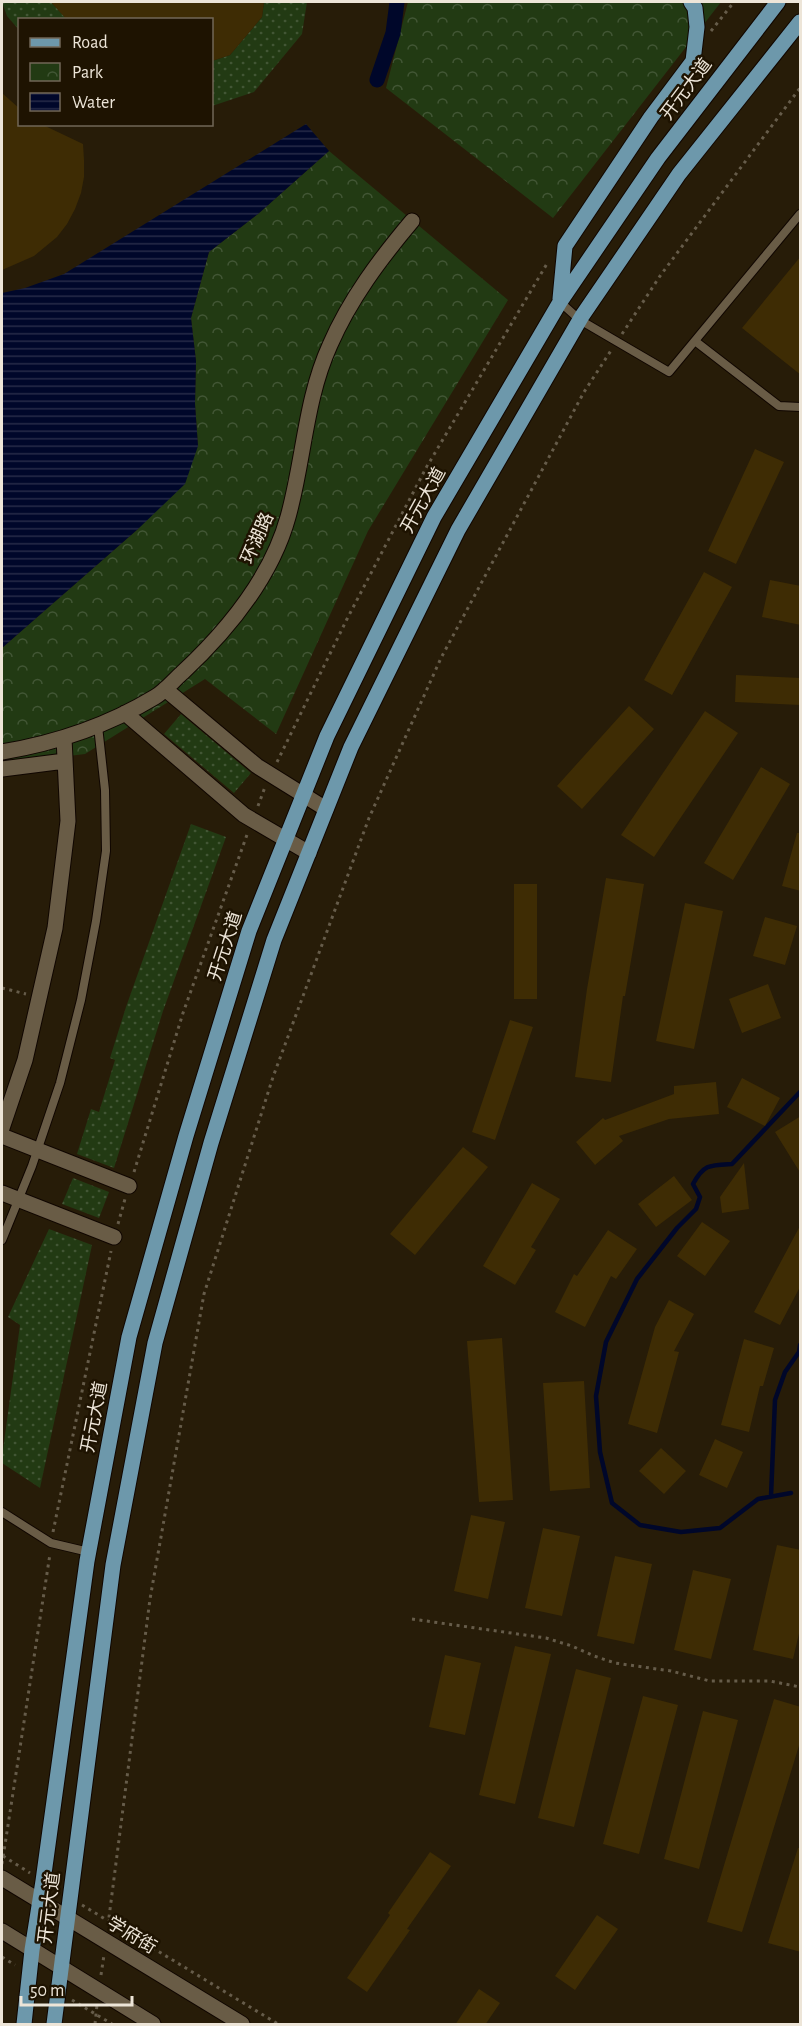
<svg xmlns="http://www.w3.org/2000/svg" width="802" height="2026" font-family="'Alegreya Sans','Noto Sans SC',sans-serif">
<defs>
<pattern id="grass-dots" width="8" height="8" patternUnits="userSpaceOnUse" patternTransform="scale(1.5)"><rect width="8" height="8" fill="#223a13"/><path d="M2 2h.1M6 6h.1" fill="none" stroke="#425635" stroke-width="1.8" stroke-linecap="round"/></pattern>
<pattern id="park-crowns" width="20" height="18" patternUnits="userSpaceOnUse" patternTransform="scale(1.5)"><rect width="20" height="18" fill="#223a13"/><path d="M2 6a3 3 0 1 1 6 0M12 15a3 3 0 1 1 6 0" fill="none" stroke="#425635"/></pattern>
<pattern id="water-rules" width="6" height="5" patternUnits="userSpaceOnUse" patternTransform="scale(1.5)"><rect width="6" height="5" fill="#00072a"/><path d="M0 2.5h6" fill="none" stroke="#262b48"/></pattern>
</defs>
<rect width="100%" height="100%" fill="#271c08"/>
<!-- grass -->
<path fill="url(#grass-dots)" d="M2,2H51L67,19L20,20L19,30L7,16Z
M264,2H307L302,34L254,92L212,106V61L230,55L262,17Z
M181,714L251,773L234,793L164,734Z
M191,824L226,837L163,1011L114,1168L77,1154L91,1109L99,1112L115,1060L110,1058L126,1007Z
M73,1178L109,1192L99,1218L62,1204Z
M49,1229L92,1245L40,1488L2,1463V1457L20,1325L8,1317Z"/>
<!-- park -->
<path fill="url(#park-crowns)" d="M408,2H721L553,218L386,88Z
M329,151L508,300L368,531L276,734L205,679L85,754L2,764V648L138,529L198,446L195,404L196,361L191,318L209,252L258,214Z"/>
<!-- water -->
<path fill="url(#water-rules)" d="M306,124L329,151L258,214L209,252L191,318L196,361L195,404L198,446L185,484L138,529L2,648V293L25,288L64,274Z"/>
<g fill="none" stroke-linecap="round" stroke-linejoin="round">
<!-- stream -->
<path stroke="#00072a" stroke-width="4.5" d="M791,1493L758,1499L720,1528L681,1532L640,1525L612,1503L600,1452L596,1396L606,1342L637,1279L677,1228L696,1209L700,1197L693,1184C704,1164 710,1165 732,1164L800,1092
M771,1496L775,1400L785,1372L799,1352L800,1345"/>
<!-- canal -->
<path stroke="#00072a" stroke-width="15" d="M377,80L393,33L397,2"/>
</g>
<!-- building -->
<path fill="#3e2c04" d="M51,2H264L262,17L230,55L212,61V20H67Z
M2,93L20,109V124H41L83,144L84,160V177L81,193L75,209L67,224L57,237L34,256L2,270Z
M801,256V375L742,328Z
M755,449L784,462L736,564L708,551Z
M704,572L732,587L672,695L644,680Z
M770,580L801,586V625L762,617Z
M736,675L801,678V705L735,702Z
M629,706L654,729L582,809L557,786Z
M705,711L738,733L654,857L621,835Z
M761,767L790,784L733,880L704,863Z
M797,833H801V891L782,886Z
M606,878L644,884L625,996H623L611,1082L575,1077L587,989Z
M514,884H537V999H514Z
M685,903L723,911L694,1049L656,1041Z
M765,917L797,926L785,965L753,956Z
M768,984L781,1018L742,1033L729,999Z
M510,1020L533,1027L495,1140L472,1132Z
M742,1078L780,1098L765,1126L727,1107Z
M716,1082L719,1114L669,1119L619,1136L623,1141L595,1165L576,1142L603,1118L605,1120L674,1094V1086Z
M801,1116V1174L775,1132Z
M463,1147L488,1167L415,1255L390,1234Z
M744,1163L749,1209L722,1213L720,1197Z
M674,1176L692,1200L656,1227L638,1204Z
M532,1183L560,1199L531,1247L536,1250L515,1285L483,1266Z
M702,1222L730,1241L705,1276L677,1256Z
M801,1224V1285L780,1325L754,1312Z
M608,1230L637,1249L616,1279L611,1276L585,1327L555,1312L574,1274L577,1276Z
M669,1300L694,1314L674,1351L679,1352L657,1433L628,1424L655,1327Z
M502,1338L513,1500L479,1502L467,1341Z
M744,1339L774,1348L763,1386H760L749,1432L721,1425Z
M584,1381L590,1488L550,1491L543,1383Z
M715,1439L743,1452L727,1488L699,1475Z
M661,1448L686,1471L664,1494L639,1471Z
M471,1515L505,1522L488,1599L454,1591Z
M543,1528L580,1536L562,1616L525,1608Z
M777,1545L801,1550V1625L793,1659L753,1650Z
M615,1556L652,1564L634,1644L597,1636Z
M693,1570L731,1579L711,1659L674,1650Z
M515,1646L551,1654L515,1804L479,1795Z
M445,1655L481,1663L465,1735L429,1727Z
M576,1669L611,1678L574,1827L538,1818Z
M643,1696L678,1705L639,1854L603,1844Z
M774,1699L801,1707V1739L742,1932L707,1922Z
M703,1711L738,1720L699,1869L664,1859Z
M798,1848H801V1952L768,1943Z
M430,1852L451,1866L407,1929L410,1930L367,1992L347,1978L390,1915L388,1913Z
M597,1915L618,1929L575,1990L555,1976Z
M479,1989L500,2003L485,2025H455Z"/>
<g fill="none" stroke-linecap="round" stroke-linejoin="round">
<!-- lane casing -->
<g stroke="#100600" stroke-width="10">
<path id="lane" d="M560,302L580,320L669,372L800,214
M695,341L779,406L800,407
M2,1240L32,1166L60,1083L81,1000L96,921L106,851L105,790L98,726
M2,1512L51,1543L89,1552"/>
</g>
<!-- street casing -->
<g stroke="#100600" stroke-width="17">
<path id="street" d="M165,689L257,766L326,809
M125,713L244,815L309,853
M2,752C56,743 107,726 155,697C165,691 173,681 182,673C227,631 271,579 288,517C304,460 305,400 330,345C350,299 380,259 412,221
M2,769L65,761
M2,1128L25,1060L55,928L68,821L64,738
M2,1136L129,1186
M2,1193L114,1237"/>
</g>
<!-- secondary casing -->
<g stroke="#100600" stroke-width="17">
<path id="secondary" d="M2,1878L242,2024
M2,1931L153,2024"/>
</g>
<!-- primary casing -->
<g stroke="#100600" stroke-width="17">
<path id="primary" d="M560,299L565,246L651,117L693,61L697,27L695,8L691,2
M24,2024L32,1950L43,1881L87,1561L129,1337L186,1136L249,931L327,736L434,517L560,302L658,158L778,2
M54,2024L113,1565L155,1343L211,1143L274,940L351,747L458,530L582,316L679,174L800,22"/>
</g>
<!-- path -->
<path stroke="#665c4a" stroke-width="3" stroke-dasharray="3 4.5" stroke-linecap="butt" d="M711,31L734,2
M622,334L660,276L800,88
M277,762L347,619L426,468L548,262
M258,806L265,787
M2,988L26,994
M134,1172L183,1013L248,832
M118,1224L125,1199
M53,1532L111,1251
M412,1619L546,1638L572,1646L594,1656L615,1663L671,1671L710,1681H770L800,1687
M3,1856L30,1873
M2,1864L50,1554
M82,1905L278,2024
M108,1925L150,1599L204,1294L273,1077L369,818L441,658L584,392L612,349
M2,1957L15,1965
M101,1975L104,1955
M72,2000L112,2024
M95,2024L97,2005"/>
<!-- lane -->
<use href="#lane" stroke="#695c46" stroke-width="8"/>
<!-- street -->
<use href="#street" stroke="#695c46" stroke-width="15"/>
<!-- secondary -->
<use href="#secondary" stroke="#695c46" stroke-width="15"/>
<!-- primary -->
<use href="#primary" stroke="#6d98ab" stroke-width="15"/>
</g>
<g text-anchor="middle" stroke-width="5" stroke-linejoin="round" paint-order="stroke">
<!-- street labels -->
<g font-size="18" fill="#ede5d8" stroke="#1e1301">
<text transform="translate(686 89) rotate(-53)" y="6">开元大道</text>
<text transform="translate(423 500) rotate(-61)" y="6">开元大道</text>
<text transform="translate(257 538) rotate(-66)" y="6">环湖路</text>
<text transform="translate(225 946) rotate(-72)" y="6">开元大道</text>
<text transform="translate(94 1417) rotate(-79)" y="6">开元大道</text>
<text transform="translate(49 1908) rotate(-83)" y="6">开元大道</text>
<text transform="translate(132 1935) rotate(31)" y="6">学府街</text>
</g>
</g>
<!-- border -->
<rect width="802" height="2026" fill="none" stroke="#ede5d8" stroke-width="6"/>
<!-- legend -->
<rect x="18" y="18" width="195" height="108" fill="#1e1301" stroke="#716757" stroke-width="1.5"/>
<rect x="30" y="38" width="30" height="9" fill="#6d98ab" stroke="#716757" stroke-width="1.5"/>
<text x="72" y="48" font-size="18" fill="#ede5d8">Road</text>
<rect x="30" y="63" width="30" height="18" fill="url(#park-crowns)" stroke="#716757" stroke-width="1.5"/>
<text x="72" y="78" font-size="18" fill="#ede5d8">Park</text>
<rect x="30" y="93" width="30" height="18" fill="url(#water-rules)" stroke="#716757" stroke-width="1.5"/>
<text x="72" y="108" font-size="18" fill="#ede5d8">Water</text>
<!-- scale -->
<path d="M21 1996v9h111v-9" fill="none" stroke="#ede5d8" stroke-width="3"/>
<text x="30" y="1996" font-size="18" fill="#ede5d8" stroke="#1e1301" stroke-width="4.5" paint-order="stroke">50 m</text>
</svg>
